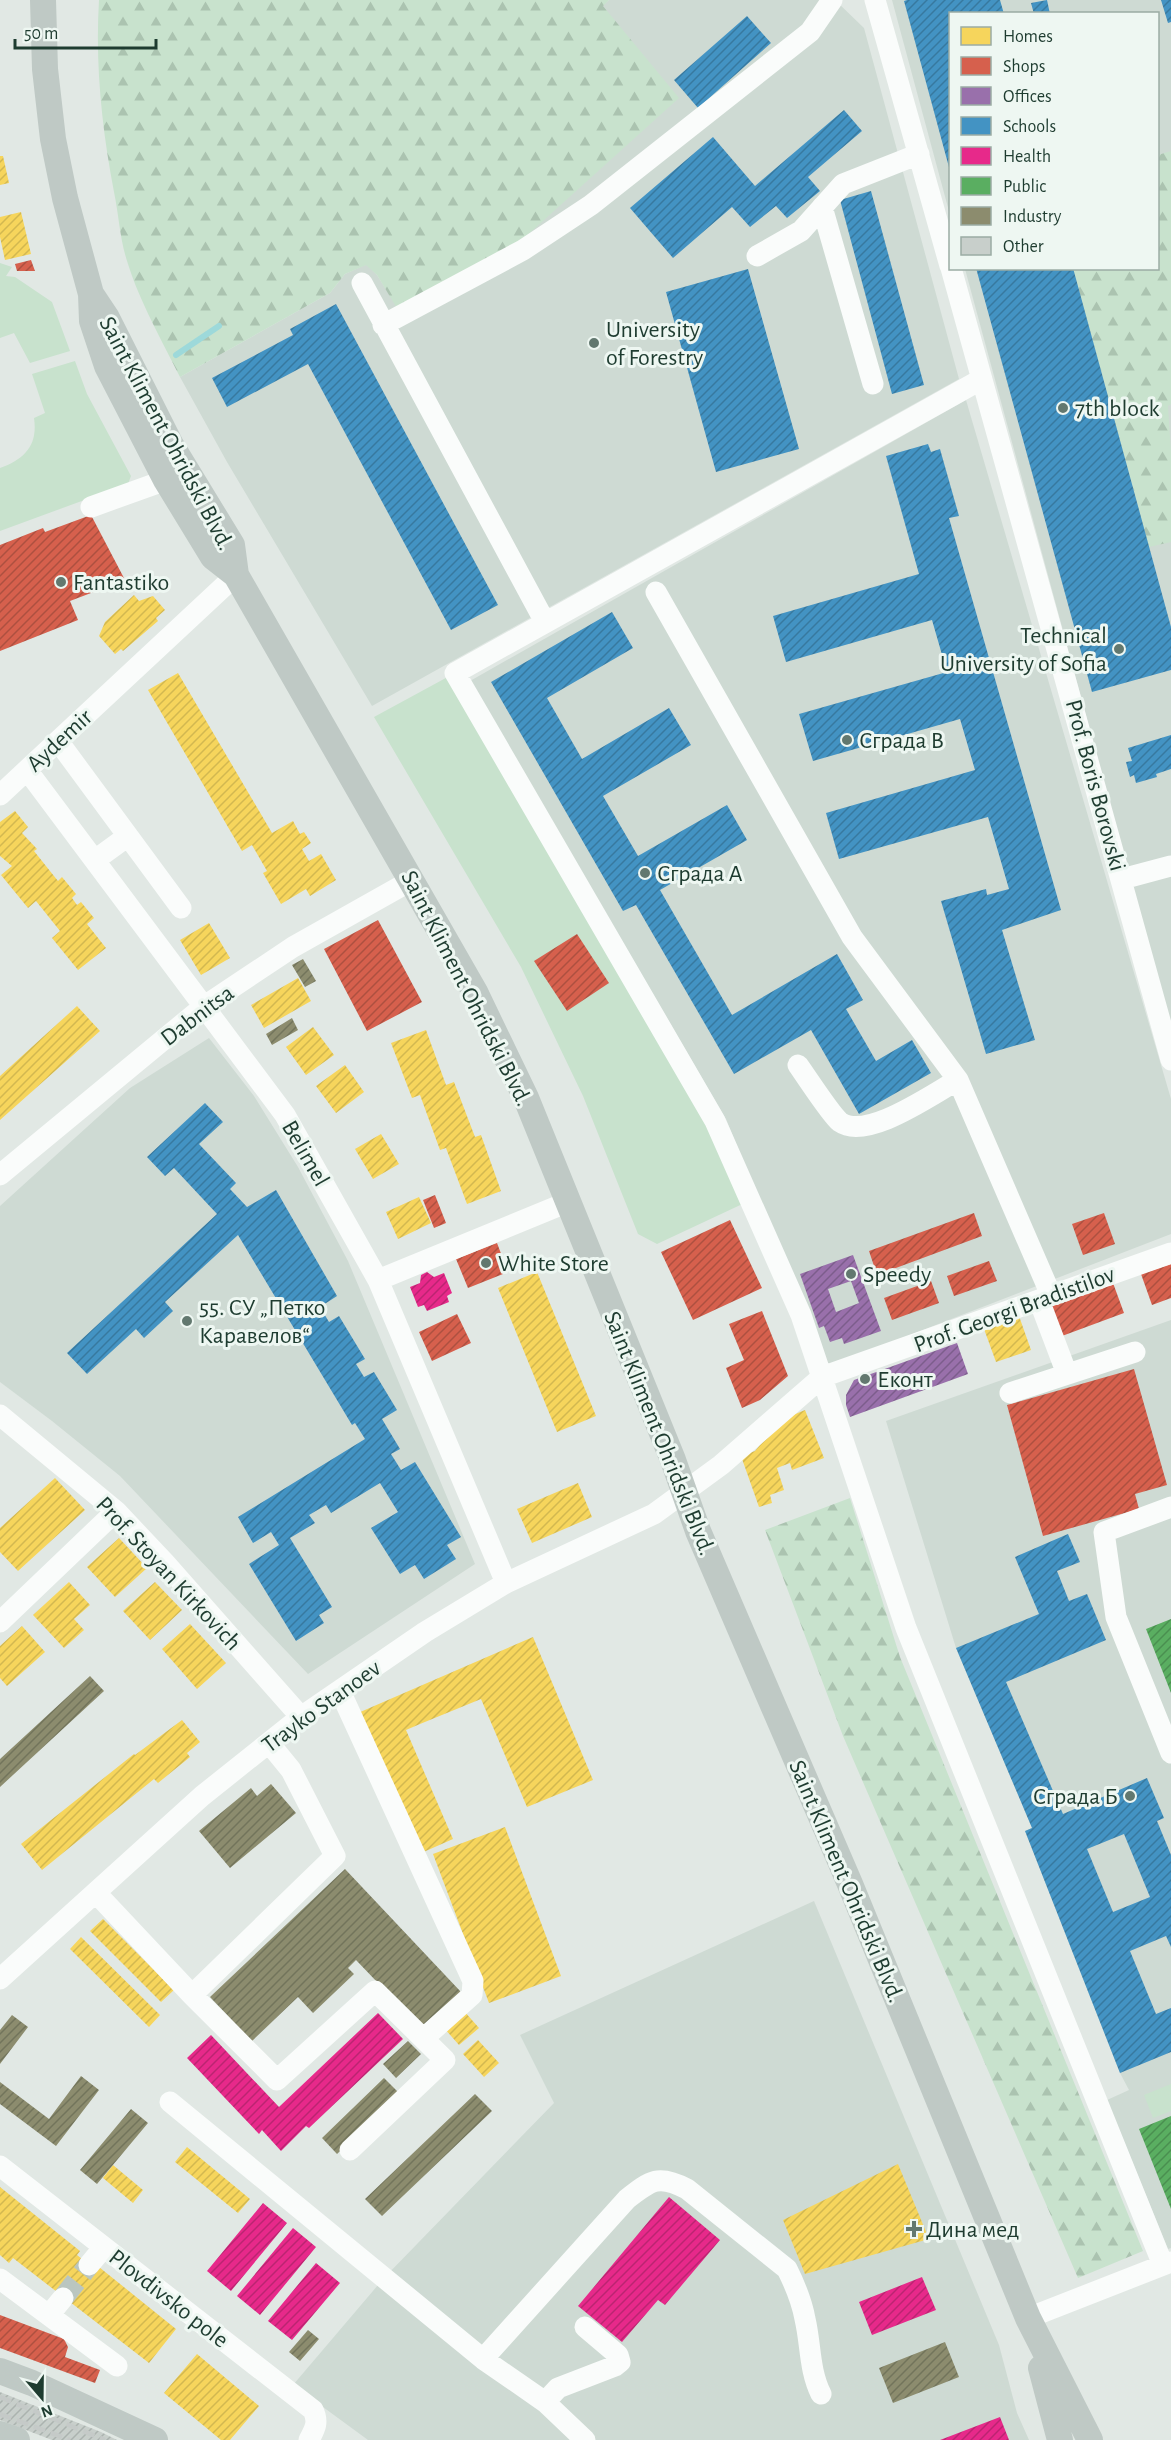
<svg xmlns="http://www.w3.org/2000/svg" width="1171" height="2440" font-family="'Alegreya Sans',sans-serif">
<defs>
<pattern id="forest-firs" width="22" height="20" patternUnits="userSpaceOnUse" patternTransform="scale(1.5)"><rect width="22" height="20" fill="#c8e2cd"/><path d="M5 1l3.5 6h-7zM16 11l3.5 6h-7z" fill="#abc3b0"/></pattern>
<pattern id="homes-hatch" width="6" height="6" patternUnits="userSpaceOnUse" patternTransform="scale(1.5)"><rect width="6" height="6" fill="#f6d55c"/><path d="M-1 1l2-2M0 6l6-6M5 7l2-2" fill="none" stroke="#d2b850"/></pattern>
<pattern id="shops-hatch" width="6" height="6" patternUnits="userSpaceOnUse" patternTransform="scale(1.5)"><rect width="6" height="6" fill="#d6604d"/><path d="M-1 1l2-2M0 6l6-6M5 7l2-2" fill="none" stroke="#ad5040"/></pattern>
<pattern id="offices-hatch" width="6" height="6" patternUnits="userSpaceOnUse" patternTransform="scale(1.5)"><rect width="6" height="6" fill="#9970ab"/><path d="M-1 1l2-2M0 6l6-6M5 7l2-2" fill="none" stroke="#7c5d8c"/></pattern>
<pattern id="schools-hatch" width="6" height="6" patternUnits="userSpaceOnUse" patternTransform="scale(1.5)"><rect width="6" height="6" fill="#4393c3"/><path d="M-1 1l2-2M0 6l6-6M5 7l2-2" fill="none" stroke="#37799f"/></pattern>
<pattern id="health-hatch" width="6" height="6" patternUnits="userSpaceOnUse" patternTransform="scale(1.5)"><rect width="6" height="6" fill="#e7298a"/><path d="M-1 1l2-2M0 6l6-6M5 7l2-2" fill="none" stroke="#bb2471"/></pattern>
<pattern id="public-hatch" width="6" height="6" patternUnits="userSpaceOnUse" patternTransform="scale(1.5)"><rect width="6" height="6" fill="#5aae61"/><path d="M-1 1l2-2M0 6l6-6M5 7l2-2" fill="none" stroke="#4a8f50"/></pattern>
<pattern id="industry-hatch" width="6" height="6" patternUnits="userSpaceOnUse" patternTransform="scale(1.5)"><rect width="6" height="6" fill="#8c8c6e"/><path d="M-1 1l2-2M0 6l6-6M5 7l2-2" fill="none" stroke="#72745b"/></pattern>
<pattern id="building-hatch" width="6" height="6" patternUnits="userSpaceOnUse" patternTransform="scale(1.5)"><rect width="6" height="6" fill="#c8cfcb"/><path d="M-1 1l2-2M0 6l6-6M5 7l2-2" fill="none" stroke="#abb3af"/></pattern>
</defs>
<rect width="100%" height="100%" fill="#e1e8e4"/>
<!-- built -->
<path fill="#cedad3" d="M609,0H835L864,28L959,379L372,706L227,462L180,377L330,293L345,274L367,264L377,275L399,310L602,6Z
M892,0H1171V1029L965,269L1158,268V14H950V215Z
M966,400L1171,1099V1234L827,1367L726,1119L470,681Z
M209,1038L254,1096L298,1167L348,1261L475,1564L308,1674L120,1476L52,1421L0,1382V1206L130,1088Z
M1171,1320V2248L1168,2249L1107,2100L1129,2090L1120,2073L1025,1831L1032,1828L956,1648L886,1421Z
M814,1901L999,2345L1017,2413L1029,2440H368L293,2385L384,2278L554,2103L520,2035Z"/>
<!-- grass -->
<path fill="#c8e2cd" d="M0,263L12,267L6,276L15,277L52,302L70,351L30,363L14,333L0,338Z
M75,361L87,394L131,476L128,484L0,531V468C25,459 38,445 34,418L45,413L32,374Z
M455,673L751,1200L657,1244L638,1234L583,1096L521,967L374,717Z
M1171,2084V2111L1153,2118L1144,2095Z"/>
<!-- forest -->
<path fill="url(#forest-firs)" d="M99,0H609L603,6L679,98L523,239L398,310L377,275L366,265L345,274L330,293L180,377C163,343 139,300 128,264C120,241 119,216 114,192C102,129 95,65 99,0Z
M1171,151V404L1168,406L1171,453V542L1149,547L1073,269L1158,268V155Z
M850,1498L900,1657L1143,2251L1078,2278L843,1736L765,1530Z"/>
<!-- homes -->
<path fill="url(#homes-hatch)" d="M0,156H3L9,183L0,185Z
M21,212L31,254L5,260L0,237V217Z
M134,595L139,601L153,596L165,610L156,618L158,621L123,651L121,649L115,654L99,636L105,622Z
M178,673L272,833L293,821L300,834L304,832L311,843L302,849L309,861L321,854L336,880L310,896L306,889L281,904L263,873L267,871L252,845L242,851L148,690Z
M15,811L28,827L22,833L37,849L34,851L58,881L62,877L76,894L72,898L77,905L81,902L94,918L87,924L106,948L78,970L52,938L60,931L36,901L28,908L1,875L12,866L0,856V822Z
M209,923L230,958L201,975L180,940Z
M298,978L311,1001L264,1028L251,1005Z
M77,1006L100,1031L0,1120V1076Z
M313,1027L334,1055L306,1075L286,1047Z
M426,1030L446,1085L454,1082L475,1137L481,1135L501,1191L467,1204L446,1148L440,1150L420,1095L412,1098L391,1043Z
M345,1065L364,1092L336,1113L316,1086Z
M381,1134L399,1164L373,1179L355,1149Z
M419,1197L431,1223L398,1239L386,1212Z
M537,1272L596,1416L557,1432L498,1288Z
M1019,1316L1031,1350L996,1362L984,1329Z
M805,1410L824,1458L792,1470L790,1463L777,1468L784,1490L770,1495L772,1503L759,1507L741,1456L755,1451L781,1420Z
M55,1478L85,1510L18,1571L0,1552V1528Z
M578,1483L592,1517L532,1543L517,1509Z
M119,1538L147,1568L115,1597L87,1567Z
M69,1582L90,1605L74,1619L84,1630L64,1648L33,1615Z
M155,1582L182,1610L150,1640L123,1611Z
M190,1624L226,1663L197,1689L162,1649Z
M22,1626L45,1652L7,1686L0,1678V1646Z
M533,1637L593,1780L527,1807L481,1699L420,1724L406,1730L453,1839L419,1854L358,1713Z
M182,1720L200,1742L187,1753L190,1757L158,1783L154,1779L42,1870L21,1844L134,1754L135,1755Z
M505,1827L561,1976L489,2003L433,1854Z
M103,1919L174,1990L161,2002L90,1931Z
M81,1937L160,2015L149,2027L70,1949Z
M464,2011L479,2028L459,2045L444,2028Z
M478,2040L499,2063L484,2077L463,2054Z
M187,2147L250,2199L238,2213L175,2162Z
M898,2164L929,2239L805,2274L783,2220Z
M113,2165L143,2190L133,2203L103,2178Z
M0,2187L80,2251L77,2255L97,2271L99,2267L176,2329L149,2363L13,2258L9,2263L0,2255Z
M197,2354L259,2406L230,2440H221L164,2393Z"/>
<!-- shops -->
<path fill="url(#shops-hatch)" d="M31,260L35,271H17L15,264Z
M91,515L125,580L70,601L78,620L0,651V545L43,528L45,532Z
M378,920L422,1002L367,1031L324,949Z
M577,934L609,983L567,1011L534,961Z
M435,1195L446,1223L434,1228L423,1200Z
M974,1213L982,1236L877,1275L869,1251Z
M1104,1213L1115,1244L1083,1255L1072,1224Z
M730,1220L762,1288L693,1320L661,1252Z
M497,1243L508,1272L468,1288L456,1259Z
M989,1261L997,1281L954,1296L947,1276Z
M1171,1264V1298L1152,1305L1141,1274Z
M931,1281L939,1303L892,1320L884,1298Z
M1113,1283L1124,1313L1062,1336L1050,1306Z
M762,1311L788,1376L760,1400L742,1408L726,1368L744,1360L729,1324Z
M457,1314L471,1343L432,1361L419,1332Z
M1134,1369L1167,1485L1135,1494L1139,1509L1043,1536L1007,1405Z
M0,2315L64,2339L68,2347L65,2357L100,2370L95,2383L0,2348Z"/>
<!-- offices -->
<path fill="url(#offices-hatch)" fill-rule="evenodd" d="M853,1255L881,1331L844,1344L842,1338L830,1342L824,1326L819,1328L800,1274ZM851,1281L859,1303L836,1312L828,1289Z
M957,1343L968,1374L850,1417L846,1405V1395L854,1380Z"/>
<!-- schools -->
<path fill="url(#schools-hatch)" fill-rule="evenodd" d="M907,0H1000L1004,14H950V171L904,1Z
M1047,0L1050,14H1034L1031,3Z
M1161,0H1171V22L1168,23Z
M747,16L771,43L698,108L674,80Z
M844,110L862,131L808,177L820,191L787,218L776,206L750,227L732,207L673,258L630,208L713,137L755,186Z
M871,191L924,385L892,394L840,200Z
M976,268H1073L1171,627V670L1092,692Z
M748,269L799,449L716,472L666,292Z
M336,304L498,605L451,630L308,364L227,407L212,378L293,335L290,329Z
M928,444L931,452L940,449L959,516L949,518L1061,910L1002,930L1035,1040L986,1054L941,901L986,889L987,895L1009,889L988,817L839,859L826,813L975,770L960,719L813,761L799,714L947,672L932,620L786,662L773,616L919,574L886,456Z
M612,612L633,648L547,698L582,759L669,708L691,745L603,796L638,856L727,805L747,840L660,890L732,1015L837,954L863,1000L846,1009L876,1061L912,1040L931,1073L859,1114L811,1030L734,1074L636,905L623,911L491,682Z
M1171,735V769L1156,774L1157,777L1136,783L1134,775L1130,777L1126,762L1132,761L1128,748Z
M205,1103L223,1122L199,1144L236,1183L230,1189L247,1207L276,1190L337,1296L320,1307L329,1322L339,1316L365,1359L356,1364L364,1377L374,1372L397,1410L382,1419L400,1449L391,1454L401,1470L415,1462L461,1537L447,1545L456,1559L424,1579L415,1565L400,1574L371,1528L398,1512L380,1483L331,1513L326,1505L309,1515L315,1523L290,1538L332,1607L319,1615L324,1623L296,1641L249,1564L279,1545L271,1532L253,1543L238,1517L365,1439L355,1423L352,1425L238,1235L165,1302L173,1311L144,1338L136,1329L87,1374L67,1353L217,1214L174,1168L165,1176L147,1157Z
M1068,1534L1080,1562L1057,1571L1069,1601L1087,1594L1106,1640L1006,1682L1063,1814L1147,1778L1164,1818L1157,1821L1171,1855V1947L1166,1936L1130,1951L1156,2014L1171,2008V2052L1120,2073L1025,1831L1032,1828L956,1648L1039,1614L1015,1557ZM1124,1834L1150,1897L1113,1912L1087,1849Z"/>
<!-- health -->
<path fill="url(#health-hatch)" d="M427,1272L434,1277L444,1273L452,1293L447,1296L449,1302L427,1311L424,1305L418,1307L410,1287L420,1283L421,1275Z
M378,2013L403,2039L309,2128L306,2126L281,2151L262,2130L259,2134L187,2058L211,2035L279,2107Z
M669,2197L720,2240L665,2305L658,2300L622,2342L578,2306Z
M263,2203L287,2223L231,2291L207,2271Z
M293,2228L316,2247L260,2315L237,2296Z
M316,2263L340,2283L292,2340L268,2321Z
M922,2277L936,2310L872,2335L859,2302Z
M1000,2417L1009,2440H940Z"/>
<!-- public -->
<path fill="url(#public-hatch)" d="M1171,1619V1693L1146,1629Z
M1171,2116V2209L1139,2129Z"/>
<!-- industry -->
<path fill="url(#industry-hatch)" d="M303,959L316,981L305,987L292,965Z
M292,1018L298,1030L272,1045L266,1034Z
M90,1676L104,1691L0,1787V1759Z
M271,1784L296,1813L230,1868L199,1831L251,1788L257,1796Z
M345,1869L461,1992L422,2029L356,1960L348,1968L354,1974L313,2013L298,1997L252,2041L210,1997Z
M12,2015L28,2027L0,2064V2030Z
M408,2041L421,2054L396,2078L383,2064Z
M81,2076L99,2090L56,2146L0,2104V2082L49,2119Z
M384,2078L400,2094L337,2154L322,2138Z
M475,2094L492,2111L382,2216L365,2199Z
M131,2109L148,2123L97,2184L80,2170Z
M308,2330L319,2339L300,2361L289,2352Z
M945,2342L959,2377L893,2403L879,2368Z"/>
<g fill="none" stroke-linecap="round" stroke-linejoin="round">
<!-- stream -->
<path stroke="#9dd9da" stroke-width="6" d="M176,355L219,326"/>
</g>
<!-- building -->
<path fill="url(#building-hatch)" d="M0,2392L101,2432L117,2440H52L0,2420Z"/>
<g fill="none" stroke-linecap="round" stroke-linejoin="round">
<!-- minor-tunnel -->
<path stroke="#bac6c0" stroke-width="21" stroke-dasharray="21 10" stroke-linecap="butt" d="M63,2298L89,2265"/>
<!-- minor -->
<path stroke="#fafcfb" stroke-width="21" d="M875,0L950,266
M822,207L873,384
M757,256L801,231L843,184L919,154
M951,268L1171,1060
M362,283L545,622
M383,325L523,250L591,205L810,32L832,0
M982,379L455,673L715,1121L801,1315L906,1628L1163,2265
M91,507L166,480
M656,592L852,937L958,1080L1051,1295
M58,741L181,908
M27,770L285,1115L378,1280L506,1583
M0,795L236,575
M95,860L128,836
M1122,879L1171,866
M798,1065C806,1076 831,1115 840,1122C867,1141 932,1094 958,1080
M0,1175L203,1007L293,947L412,880
M378,1280L568,1202
M1039,1300L1067,1374
M1010,1393L1135,1352
M0,1415L116,1511L165,1563L301,1717
M1171,1507L1104,1532L1116,1617L1171,1753
M0,1622L116,1511
M340,1691L473,1981L472,1995L424,2038
M97,1894L192,1995L277,2080L375,1991L445,2060L350,2150
M0,1979L202,1796L301,1717L425,1632L506,1583L654,1514L721,1465L822,1377L1171,1253
M192,1995L335,1856L291,1770L269,1743
M170,2102L483,2359L545,2402L585,2440
M0,2166L313,2410C319,2422 315,2429 309,2440
M89,2265L104,2247
M0,2279L117,2366
M49,2315L63,2298
M1028,2318L1171,2262
M483,2359L627,2199C651,2180 659,2174 687,2189L787,2269C795,2285 802,2302 805,2319C811,2344 809,2370 821,2394
M545,2402L558,2388L615,2366L620,2362L618,2355L585,2327"/>
<!-- major -->
<path stroke="#bfc9c5" stroke-width="26" d="M43,0L45,69L53,139L65,198L91,294L92,321L107,366L166,480L213,557L236,575
M91,294L107,318L171,445L232,545L236,575L475,992L526,1098L673,1460L698,1531L850,1884L1028,2318L1090,2440
M1041,2368L1060,2440
M0,2371L32,2383L155,2440
M0,2434L17,2440"/>
<!-- rail -->
<path stroke="#c5cac8" stroke-width="4.5" stroke-dasharray="12 6" stroke-linecap="butt" d="M0,2397L105,2440
M0,2414L70,2440"/>
</g>
<!-- markers -->
<g fill="#62786f" stroke="#eef7f2" stroke-width="2">
<circle cx="594" cy="343" r="6"/>
<circle cx="1063" cy="408" r="6"/>
<circle cx="61" cy="582" r="6"/>
<circle cx="1119" cy="649" r="6"/>
<circle cx="847" cy="740" r="6"/>
<circle cx="645" cy="873" r="6"/>
<circle cx="486" cy="1263" r="6"/>
<circle cx="851" cy="1274" r="6"/>
<circle cx="187" cy="1321" r="6"/>
<circle cx="865" cy="1379" r="6"/>
<circle cx="1130" cy="1796" r="6"/>
<path d="M911 2220h6v6h6v6h-6v6h-6v-6h-6v-6h6z"/>
</g>
<g text-anchor="middle" stroke-width="6" stroke-linejoin="round" paint-order="stroke">
<!-- poi labels -->
<g font-size="24" fill="#1e3c30" stroke="#eef7f2" text-anchor="start">
<text x="606" y="337">University<tspan x="606" dy="28">of Forestry</tspan></text>
<text x="1075" y="416">7th block</text>
<text x="73" y="590">Fantastiko</text>
<text x="1107" y="643" text-anchor="end">Technical<tspan x="1107" dy="28">University of Sofia</tspan></text>
<text x="859" y="748">Сграда В</text>
<text x="657" y="881">Сграда А</text>
<text x="498" y="1271">White Store</text>
<text x="863" y="1282">Speedy</text>
<text x="199" y="1315">55. СУ „Петко<tspan x="199" dy="28">Каравелов“</tspan></text>
<text x="877" y="1387">Еконт</text>
<text x="1118" y="1804" text-anchor="end">Сграда Б</text>
<text x="926" y="2237">Дина мед</text>
</g>
<!-- street labels -->
<g font-size="24" fill="#1e3c30" stroke="#eef7f2">
<text transform="translate(167 433) rotate(62)" y="8">Saint Kliment Ohridski Blvd.</text>
<text transform="translate(59 740) rotate(-43)" y="8">Aydemir</text>
<text transform="translate(1096 785) rotate(75)" y="8">Prof. Boris Borovski</text>
<text transform="translate(467 988) rotate(63)" y="8">Saint Kliment Ohridski Blvd.</text>
<text transform="translate(197 1015) rotate(-37)" y="8">Dabnitsa</text>
<text transform="translate(306 1153) rotate(60)" y="8">Belimel</text>
<text transform="translate(1014 1309) rotate(-20)" y="8">Prof. Georgi Bradistilov</text>
<text transform="translate(660 1433) rotate(68)" y="8">Saint Kliment Ohridski Blvd.</text>
<text transform="translate(169 1573) rotate(47)" y="8">Prof. Stoyan Kirkovich</text>
<text transform="translate(321 1706) rotate(-36)" y="8">Trayko Stanoev</text>
<text transform="translate(847 1881) rotate(67)" y="8">Saint Kliment Ohridski Blvd.</text>
<text transform="translate(169 2298) rotate(38)" y="8">Plovdivsko pole</text>
</g>
</g>
<!-- legend -->
<rect x="949" y="12" width="210" height="258" fill="#eef7f2" stroke="#9baca4" stroke-width="1.5"/>
<rect x="961" y="27" width="30" height="18" fill="#f6d55c" stroke="#9baca4" stroke-width="1.5"/>
<text x="1003" y="42" font-size="18" fill="#1e3c30">Homes</text>
<rect x="961" y="57" width="30" height="18" fill="#d6604d" stroke="#9baca4" stroke-width="1.5"/>
<text x="1003" y="72" font-size="18" fill="#1e3c30">Shops</text>
<rect x="961" y="87" width="30" height="18" fill="#9970ab" stroke="#9baca4" stroke-width="1.5"/>
<text x="1003" y="102" font-size="18" fill="#1e3c30">Offices</text>
<rect x="961" y="117" width="30" height="18" fill="#4393c3" stroke="#9baca4" stroke-width="1.5"/>
<text x="1003" y="132" font-size="18" fill="#1e3c30">Schools</text>
<rect x="961" y="147" width="30" height="18" fill="#e7298a" stroke="#9baca4" stroke-width="1.5"/>
<text x="1003" y="162" font-size="18" fill="#1e3c30">Health</text>
<rect x="961" y="177" width="30" height="18" fill="#5aae61" stroke="#9baca4" stroke-width="1.5"/>
<text x="1003" y="192" font-size="18" fill="#1e3c30">Public</text>
<rect x="961" y="207" width="30" height="18" fill="#8c8c6e" stroke="#9baca4" stroke-width="1.5"/>
<text x="1003" y="222" font-size="18" fill="#1e3c30">Industry</text>
<rect x="961" y="237" width="30" height="18" fill="#c8cfcb" stroke="#9baca4" stroke-width="1.5"/>
<text x="1003" y="252" font-size="18" fill="#1e3c30">Other</text>
<!-- north arrow -->
<g transform="translate(42 2398) rotate(160)" stroke="#eef7f2" stroke-width="4.5" paint-order="stroke">
<path d="M0-4.5L10 22L0 15L-10 22Z" fill="#1e3c30"/>
<text y="-9" font-size="16" font-weight="bold" text-anchor="middle" fill="#1e3c30">N</text>
</g>
<!-- scale -->
<path d="M15 39v9h141v-9" fill="none" stroke="#1e3c30" stroke-width="3"/>
<text x="24" y="39" font-size="18" fill="#1e3c30" stroke="#eef7f2" stroke-width="4.5" paint-order="stroke">50 m</text>
</svg>
